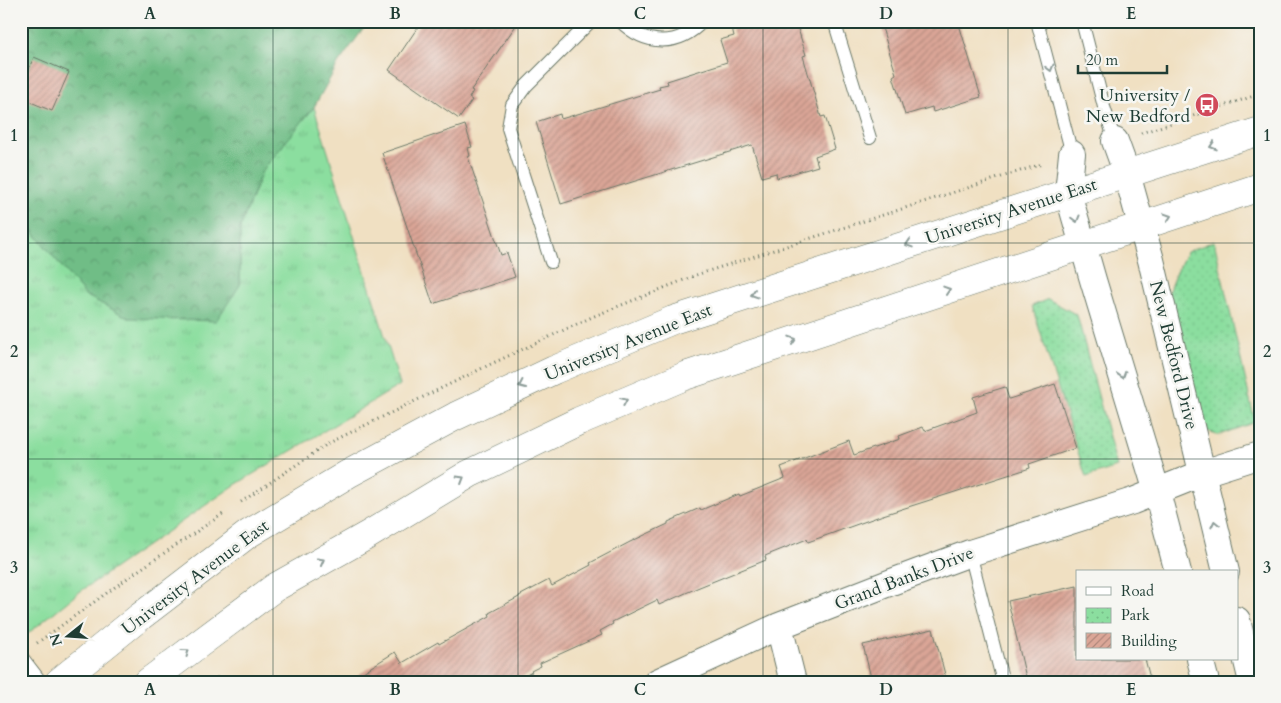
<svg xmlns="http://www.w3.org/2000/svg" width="1281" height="703" font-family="Cardo,serif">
<defs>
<pattern id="grass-tufts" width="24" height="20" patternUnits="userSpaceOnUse" patternTransform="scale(1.25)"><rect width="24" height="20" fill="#8bde9f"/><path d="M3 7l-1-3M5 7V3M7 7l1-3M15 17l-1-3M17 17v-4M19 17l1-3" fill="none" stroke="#78bf8a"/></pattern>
<pattern id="forest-crowns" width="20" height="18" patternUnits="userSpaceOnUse" patternTransform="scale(1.25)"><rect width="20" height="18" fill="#70bd86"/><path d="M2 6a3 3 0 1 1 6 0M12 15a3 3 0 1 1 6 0" fill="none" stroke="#5b9b6e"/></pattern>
<pattern id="park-dots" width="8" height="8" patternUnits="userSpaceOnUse" patternTransform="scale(1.25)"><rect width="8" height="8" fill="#8bde9f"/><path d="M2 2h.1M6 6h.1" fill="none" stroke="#78bf8a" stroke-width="1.8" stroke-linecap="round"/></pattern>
<pattern id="building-hatch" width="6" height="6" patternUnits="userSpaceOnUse" patternTransform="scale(1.25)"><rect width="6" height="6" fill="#dba697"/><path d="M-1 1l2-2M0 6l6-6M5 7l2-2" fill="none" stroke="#b1887c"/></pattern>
</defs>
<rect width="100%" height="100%" fill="#f6f6f2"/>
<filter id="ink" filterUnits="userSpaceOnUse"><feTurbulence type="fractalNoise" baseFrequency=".02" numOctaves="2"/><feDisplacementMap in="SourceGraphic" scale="10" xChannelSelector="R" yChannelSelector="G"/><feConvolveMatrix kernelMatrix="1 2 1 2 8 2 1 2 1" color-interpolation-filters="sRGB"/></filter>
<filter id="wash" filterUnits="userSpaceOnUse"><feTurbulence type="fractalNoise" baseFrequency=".0096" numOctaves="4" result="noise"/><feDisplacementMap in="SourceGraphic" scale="20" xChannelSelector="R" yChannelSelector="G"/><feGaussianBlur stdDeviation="1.12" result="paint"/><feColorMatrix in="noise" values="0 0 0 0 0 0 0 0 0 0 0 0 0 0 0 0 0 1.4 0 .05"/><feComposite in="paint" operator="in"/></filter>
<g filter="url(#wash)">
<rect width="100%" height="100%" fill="#f0e0c2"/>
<!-- grass -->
<path fill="url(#grass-tufts)" stroke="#558e6a" d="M314,107L400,385L235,485L78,593L21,639V217L85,295L129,318L240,285V228L262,171Z"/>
<!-- forest -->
<path fill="url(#forest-crowns)" stroke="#487d5d" d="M21,21H369L338,64L314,107L262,171L240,228V285L216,321L129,318L85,295L21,217Z"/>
<!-- park -->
<path fill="url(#park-dots)" stroke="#558e6a" d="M1214,241L1255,422L1219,435L1201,429L1166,298L1176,272L1187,252Z
M1048,299L1077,315L1117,467L1086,477L1032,306Z"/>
<g id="blocks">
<!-- building -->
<path fill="url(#building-hatch)" d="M422,21H519L471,90L473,91L469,98L472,100L459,119L389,70Z
M753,21H773L775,29L796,22L806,55L803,56L821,117L825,116L835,149L815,156L818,166L777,178L776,173L762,177L752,145L561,204L536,122L560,114L561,119L660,89L659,86L668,84L667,81L727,62L720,40L734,36L732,28Z
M880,21H958L981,97L933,112L932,107L905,115L893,76L896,74Z
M34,57L69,72L52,111L21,98V86Z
M465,125L472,147L468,148L470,156L468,157L501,255L507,253L515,277L433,304L382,153Z
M1055,384L1076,448L1029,464L1030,468L883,515L808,542L807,539L765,556L766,560L697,588L659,605L657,600L612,622L613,624L600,631L602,635L540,663L541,666L531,671L532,672L513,682H347L395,652L402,663L438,642L439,644L490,616L489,613L519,597V596L549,580L552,586L591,565L590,563L630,542L668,524V522L700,508L701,510L739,494L740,496L785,478L781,467L849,441L854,455L900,439L899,436L923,427L925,431L977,412L973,397L1005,387L1009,399Z
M1077,586V659H1145L1151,682H1027L1008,601Z
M933,629L947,682H872L863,645Z"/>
</g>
</g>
<g filter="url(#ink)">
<use href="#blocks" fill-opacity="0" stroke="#687666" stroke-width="1"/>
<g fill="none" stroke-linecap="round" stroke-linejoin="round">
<!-- lane casing -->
<g stroke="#687666" stroke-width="14">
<path id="lane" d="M620,21C645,46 678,48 703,21
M834,21L870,138
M1037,21L1072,154
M1082,21L1104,107L1115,141
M551,262L508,128L512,105L526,86L591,21
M970,553L1003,682
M21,656L41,682"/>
</g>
<!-- street casing -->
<g stroke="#687666" stroke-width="28">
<path id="street" d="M1115,141L1127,174L1151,260L1226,572
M1072,154L1068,193L1093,280L1157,492L1178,572
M1237,620L1252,682
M779,626L793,682
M1200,659L1206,682
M657,682L779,626L889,583L970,553L1133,501L1203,473L1260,455"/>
</g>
<!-- secondary casing -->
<g stroke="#687666" stroke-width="29">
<path id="secondary" d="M59,682L141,616L248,534L348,474L456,416L554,370L673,320L1260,131
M148,682L274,588L368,535L469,474L579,421L685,376L1260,187"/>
</g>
<!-- path -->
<path stroke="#687666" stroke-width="3" stroke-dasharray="1 4" stroke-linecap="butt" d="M1141,133L1260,94
M241,502L329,443L491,364L592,317L696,275L1042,164
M37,643L136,572L223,514
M216,677L219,682"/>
<!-- lane -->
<use href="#lane" stroke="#fff" stroke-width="12"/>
<!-- street -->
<use href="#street" stroke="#fff" stroke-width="26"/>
<!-- secondary -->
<use href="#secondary" stroke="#fff" stroke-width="28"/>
</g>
<!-- one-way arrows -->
<defs><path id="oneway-chevron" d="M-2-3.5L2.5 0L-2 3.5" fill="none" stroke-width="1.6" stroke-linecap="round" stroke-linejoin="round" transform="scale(1.25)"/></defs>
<g stroke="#8f9e9a">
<use href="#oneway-chevron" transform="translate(1050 68) rotate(75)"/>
<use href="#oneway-chevron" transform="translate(1213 146) rotate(162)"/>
<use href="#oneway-chevron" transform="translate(1168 217) rotate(-18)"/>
<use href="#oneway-chevron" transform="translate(1076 219) rotate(75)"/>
<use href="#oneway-chevron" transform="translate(909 244) rotate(162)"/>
<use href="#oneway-chevron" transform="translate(947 290) rotate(-18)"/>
<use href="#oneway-chevron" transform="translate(754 294) rotate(162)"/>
<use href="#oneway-chevron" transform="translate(793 340) rotate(-18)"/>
<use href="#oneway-chevron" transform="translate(1122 375) rotate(73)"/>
<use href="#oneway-chevron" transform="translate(522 385) rotate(155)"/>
<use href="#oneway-chevron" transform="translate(624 401) rotate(-23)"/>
<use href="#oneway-chevron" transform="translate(461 479) rotate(-31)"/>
<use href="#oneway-chevron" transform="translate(1215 524) rotate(-103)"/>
<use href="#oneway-chevron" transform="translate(321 561) rotate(-29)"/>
<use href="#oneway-chevron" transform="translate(186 652) rotate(-36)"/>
</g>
</g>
<!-- grid -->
<path fill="none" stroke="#1f3d34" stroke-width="1" stroke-opacity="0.55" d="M273,21V682M518,21V682M763,21V682M1008,21V682M21,243H1260M21,459H1260"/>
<!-- icons -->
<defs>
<g id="bus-disc" transform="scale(1.25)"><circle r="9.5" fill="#d1495b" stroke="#f6f6f2"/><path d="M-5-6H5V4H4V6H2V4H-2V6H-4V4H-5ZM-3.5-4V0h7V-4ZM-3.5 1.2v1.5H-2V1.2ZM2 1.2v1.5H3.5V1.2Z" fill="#fff"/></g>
</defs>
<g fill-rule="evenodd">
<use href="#bus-disc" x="1207" y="105"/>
</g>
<g text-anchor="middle" stroke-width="5" stroke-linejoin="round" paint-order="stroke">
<!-- poi labels -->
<g font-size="18" fill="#1f3d34" stroke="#f6f6f2" text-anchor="end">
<text x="1190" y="101">University /<tspan x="1190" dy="21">New Bedford</tspan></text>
</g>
<!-- street labels -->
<g font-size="18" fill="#1f3d34" stroke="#f6f6f2">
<text transform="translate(1011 211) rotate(-18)" y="6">University Avenue East</text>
<text transform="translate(628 342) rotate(-22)" y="6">University Avenue East</text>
<text transform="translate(1174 355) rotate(76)" y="6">New Bedford Drive</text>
<text transform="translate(195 577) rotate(-37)" y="6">University Avenue East</text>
<text transform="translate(904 578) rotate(-21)" y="6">Grand Banks Drive</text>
</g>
</g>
<!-- margin -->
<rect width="1281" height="703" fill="none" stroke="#f6f6f2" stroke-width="55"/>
<!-- legend -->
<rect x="1076" y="570" width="162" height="90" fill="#f6f6f2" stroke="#a0aca6"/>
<rect x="1086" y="587" width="25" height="8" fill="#ffffff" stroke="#a0aca6"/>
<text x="1121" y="596" font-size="15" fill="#1f3d34">Road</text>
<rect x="1086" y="608" width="25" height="15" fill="url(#park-dots)" stroke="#a0aca6"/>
<text x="1121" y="620" font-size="15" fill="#1f3d34">Park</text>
<rect x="1086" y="633" width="25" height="15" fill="url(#building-hatch)" stroke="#a0aca6"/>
<text x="1121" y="646" font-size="15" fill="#1f3d34">Building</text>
<!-- north arrow -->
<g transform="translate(68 636) rotate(253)" stroke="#f6f6f2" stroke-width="4" paint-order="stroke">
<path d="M0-4L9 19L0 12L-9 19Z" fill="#1f3d34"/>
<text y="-8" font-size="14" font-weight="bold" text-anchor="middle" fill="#1f3d34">N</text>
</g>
<!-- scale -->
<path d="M1078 65v8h89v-8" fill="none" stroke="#1f3d34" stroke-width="2.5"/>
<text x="1086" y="65" font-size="15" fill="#1f3d34" stroke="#f6f6f2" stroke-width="4" paint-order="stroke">20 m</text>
<rect x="28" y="28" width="1226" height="648" fill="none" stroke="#1f3d34" stroke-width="2"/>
<g font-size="16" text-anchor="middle" font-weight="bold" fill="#1f3d34">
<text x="150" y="19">A</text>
<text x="395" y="19">B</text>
<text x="640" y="19">C</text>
<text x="886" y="19">D</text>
<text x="1131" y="19">E</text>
<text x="14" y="141">1</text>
<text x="1267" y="141">1</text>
<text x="14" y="357">2</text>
<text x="1267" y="357">2</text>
<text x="14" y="573">3</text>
<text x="1267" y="573">3</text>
<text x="150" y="695">A</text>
<text x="395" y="695">B</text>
<text x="640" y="695">C</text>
<text x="886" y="695">D</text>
<text x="1131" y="695">E</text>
</g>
</svg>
